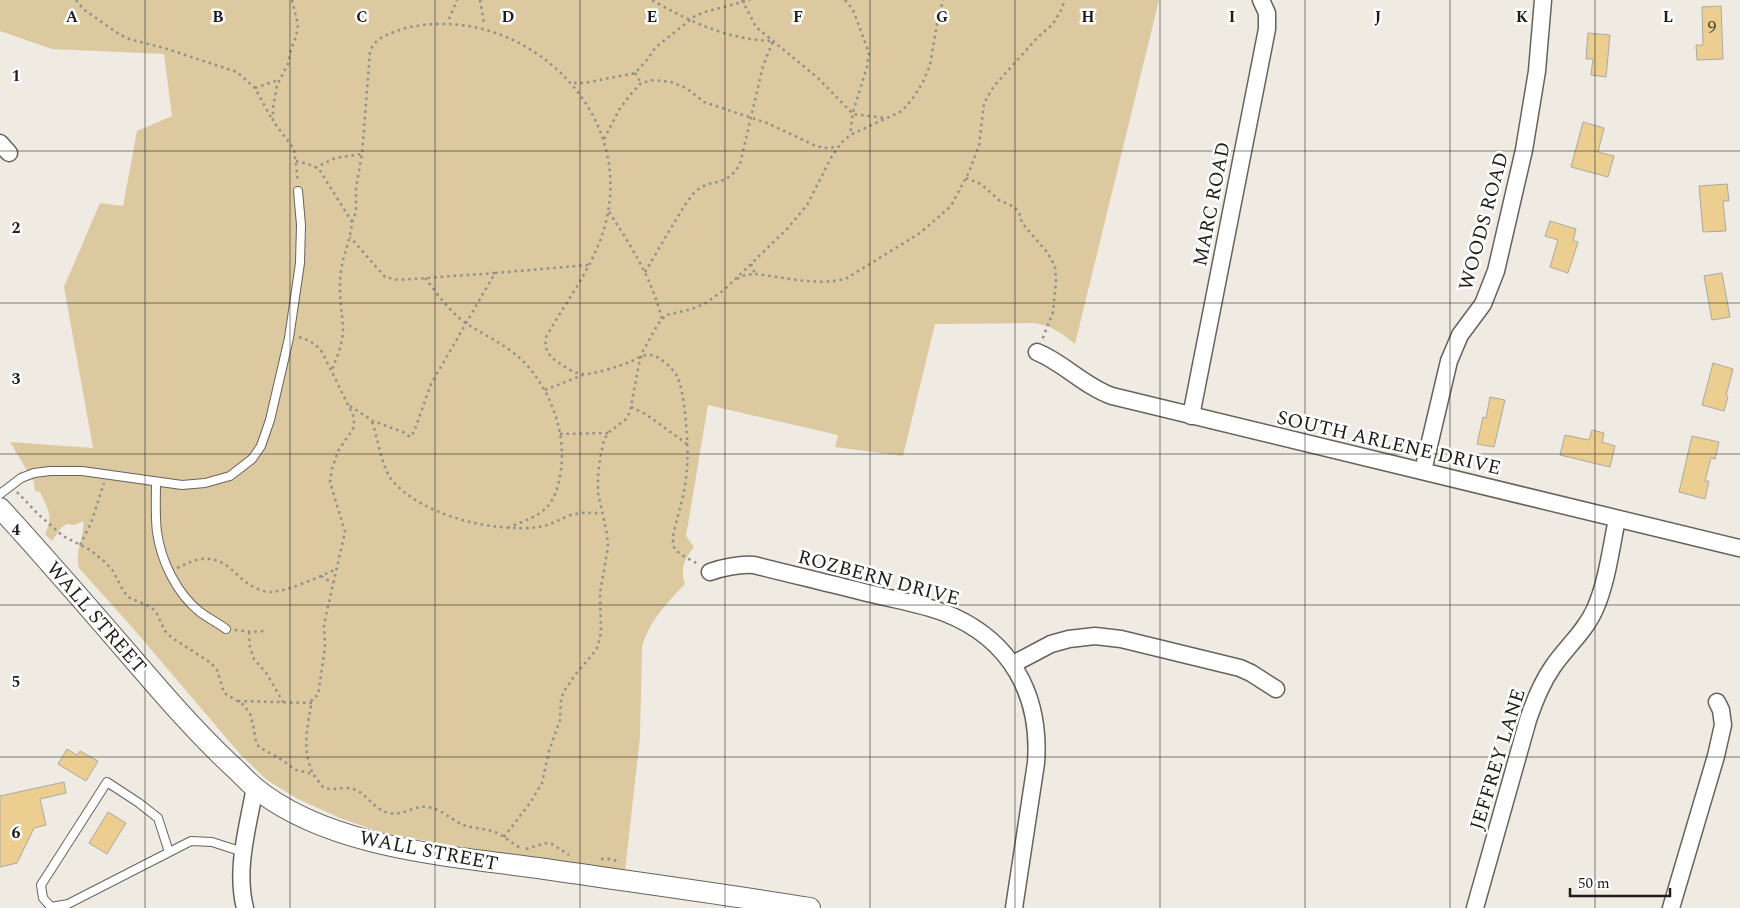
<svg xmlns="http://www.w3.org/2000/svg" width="1740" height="908" font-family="Spectral,serif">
<rect width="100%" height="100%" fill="#efebe3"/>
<!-- green -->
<path fill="#dcc9a0" d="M0,0H1159L1075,344C1061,333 1051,325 1033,323L935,324L903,456L835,447L838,435L708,405L686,536L694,547C684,559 680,570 685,584C667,603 649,621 642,647L640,737L625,871L530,858L385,834L340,818L298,799L267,780L240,754L131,626L79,568C74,549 85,539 83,521L75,525L67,524L62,527L52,541L45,534C54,514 48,511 40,492L35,491L34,482L10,442L93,448L64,287L100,203L123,206L137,131L172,116L164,54L52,49L0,31Z"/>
<!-- building -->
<path fill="#ebce90" stroke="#ada9a1" d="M1721,6L1723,59L1697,60L1696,45H1703L1702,7Z
M1588,33L1610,35L1606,77L1591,75L1593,59H1586Z
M1583,122L1604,128L1598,152L1614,156L1608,177L1571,167Z
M1727,184L1729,201H1723L1726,231L1703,232L1699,186Z
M1550,221L1576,229L1573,241L1578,242L1568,273L1550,267L1558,240L1545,236Z
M1722,273L1730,317L1712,320L1704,276Z
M1713,363L1733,369L1726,396L1728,397L1724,411L1702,405Z
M1490,397L1505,400L1494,447L1477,444L1483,417L1486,418Z
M1592,430L1604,433L1602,442L1615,446L1610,467L1560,455L1565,435L1589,440Z
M1692,436L1719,442L1715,459L1711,458L1705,481H1709L1705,499L1679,492Z
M67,749L77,755L80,751L98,761L86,781L58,764Z
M64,782L66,793L40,799L46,825L34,828L17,863L0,867V796Z
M108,812L126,823L107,854L89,843Z"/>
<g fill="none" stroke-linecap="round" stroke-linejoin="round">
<!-- service casing -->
<g stroke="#67635c" stroke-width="10">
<path id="service" d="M156,482C156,499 155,516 157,532C161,561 177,594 200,612C208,618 218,623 226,629
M0,494L21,478L34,473L50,471H82L182,485L205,483L230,476L252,459L261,446L270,420L289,338L300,263L301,225L298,191
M169,852L158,818L139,803L107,782L41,885L43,898L51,907L68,904L191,841L212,842L243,852"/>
</g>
<!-- minor casing -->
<g stroke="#67635c" stroke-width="19">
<path id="minor" d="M0,143L9,153
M1037,352C1064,363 1084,386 1112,396L1739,548
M1191,416L1267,29V13L1261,0
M1423,471L1449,361L1460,335L1483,304L1496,271L1524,150L1537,71L1543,0
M710,572C725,567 738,564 754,565C793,575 832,584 872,594C896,600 922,604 945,613C1011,639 1041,695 1036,763L1014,908
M1013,664L1051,644L1069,639L1095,636L1121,639L1240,668L1251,673L1276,689
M245,908C235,868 248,827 255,787
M1475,908L1528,720C1534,702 1541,684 1552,668C1565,648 1585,632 1595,609C1607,582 1611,548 1617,519
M1671,908L1716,756L1723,725L1721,710L1717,702"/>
</g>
<!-- tertiary casing -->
<g stroke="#67635c" stroke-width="22">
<path id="tertiary" d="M0,508C45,557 89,608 133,659C164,695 195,731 230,764C238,771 246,780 254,787C329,849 453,856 545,869C634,882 722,894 810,908"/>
</g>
<!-- path -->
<path stroke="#92908a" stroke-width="2.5" stroke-dasharray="2.5 4" stroke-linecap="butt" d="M76,0L83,9L119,34L129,39L164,48L237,72L255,88L273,121
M292,0L298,25L296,37L291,49L288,64L277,85L273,108V121L294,149L298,182
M480,0L484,23
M742,0L756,27L818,78L853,114L885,118
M845,0L853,10L869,53L867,67L853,112L850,135
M449,19L457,0
M635,73L641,83
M574,83H585L635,73L646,61L656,47L695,16L708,11L750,0
M255,88L278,80
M604,139L619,110L630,95L641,83L654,80L671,82L686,88L704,102L767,123L814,145L823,148L839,147
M296,161L308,164L319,169L352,222C351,239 343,254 341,271C338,292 342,309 343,329C343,343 337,357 332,370
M315,168L335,158L362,154
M966,178L981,184L999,200L1014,207L1019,212L1022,223L1047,252L1055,266L1056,282L1053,312L1042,340
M609,212C631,246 653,280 662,320
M352,222L356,212V188L362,154L370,52C375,37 389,34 402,29C513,0 629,99 608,212C600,259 569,296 546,337C544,348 548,356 558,362C565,367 573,373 582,374C593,375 619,366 630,362C636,359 644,354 651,355C660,356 673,369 677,376C685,391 689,449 687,467C686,481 684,495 680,508C678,518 669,540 675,549C680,555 691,560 698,564
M751,264L755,274
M645,272C655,256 664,239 674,223C681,212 687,200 696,191C713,177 725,189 740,164L763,66L773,41C729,40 690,22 652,0
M495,273L588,265
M425,278C434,289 443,303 454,313C466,326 484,333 499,343C507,348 516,354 523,361C550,389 566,431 561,470C555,509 544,514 509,527
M737,279L745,275L755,274C784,277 820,287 847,278L920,233L951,206L969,172L979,146L984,103L994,86L1038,37L1053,24L1061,10L1065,0
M299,337C309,340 315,343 322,352L353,415L354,422L353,429L338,451L332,469L330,482L345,532L324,624L325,647L318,695L312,699C308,726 301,747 313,774
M545,390L583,375
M350,406L373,421L403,432L410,437L414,432L431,384L495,273L399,280L385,277L350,237
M631,407L647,415L687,444
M372,422C378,438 381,465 391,479C421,516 494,533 539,527C551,525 560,519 571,515C581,512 591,513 601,513
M560,434L608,433
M17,492L38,514L63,536L90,550L104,561L113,571L124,592L130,598L151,607L156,612L165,631L171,637L211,663L217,670L224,693L244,705L250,714L253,724L256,742L259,747L279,758L296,770L313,774L323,787C334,792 343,785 356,790C369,796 375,811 390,813C403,816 415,805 427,807C439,808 451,819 461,824C472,829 484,828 495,832C505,836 512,844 521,848
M80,545L91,523L104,483
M177,568C197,558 212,553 231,569C238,575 244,582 252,586C257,589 264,592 270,592C287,592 320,576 337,569
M321,576L333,583
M235,630L251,632L264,631
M249,632L250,647L254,659L267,674L283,702
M238,701L312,703
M504,837L530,803L542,783L549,751L560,720L561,699L564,691L575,675L592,655L597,648L599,641L601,632L600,593L608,547L607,534L598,493V477L600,459L604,440L608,433L625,420L630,412L639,364L643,351L658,324L666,315L692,309L706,303L724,290L788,228L807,205L831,158L841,143L850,135L902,111L913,98L923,82L930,65L937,24L943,0
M526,849L546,843L552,844L569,855
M601,859H611L620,862"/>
<!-- service -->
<use href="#service" stroke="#fff" stroke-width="8"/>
<!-- minor -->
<use href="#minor" stroke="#fff" stroke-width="16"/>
<!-- tertiary -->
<use href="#tertiary" stroke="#fff" stroke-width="20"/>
</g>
<!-- grid -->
<path fill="none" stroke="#1e1d1a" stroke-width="1" stroke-opacity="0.55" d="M145,0V908M290,0V908M435,0V908M580,0V908M725,0V908M870,0V908M1015,0V908M1160,0V908M1305,0V908M1450,0V908M1595,0V908M0,151H1740M0,303H1740M0,454H1740M0,605H1740M0,757H1740"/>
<g text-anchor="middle" stroke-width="5" stroke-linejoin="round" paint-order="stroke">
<!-- number labels -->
<g font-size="18" fill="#514938">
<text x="1712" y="32">9</text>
</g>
<!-- street labels -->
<g font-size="20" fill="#1e1d1a" stroke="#fff">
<text transform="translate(1211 204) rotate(-79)" y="7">MARC ROAD</text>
<text transform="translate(1483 221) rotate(-75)" y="7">WOODS ROAD</text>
<text transform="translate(1389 442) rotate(13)" y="7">SOUTH ARLENE DRIVE</text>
<text transform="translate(879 577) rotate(15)" y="7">ROZBERN DRIVE</text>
<text transform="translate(97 617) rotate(49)" y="7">WALL STREET</text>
<text transform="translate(1497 759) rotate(-73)" y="7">JEFFREY LANE</text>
<text transform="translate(429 850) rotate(11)" y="7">WALL STREET</text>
</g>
</g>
<g font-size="16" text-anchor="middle" font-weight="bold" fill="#1e1d1a" stroke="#fff" stroke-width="5" stroke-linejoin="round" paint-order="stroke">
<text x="72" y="22">A</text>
<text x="218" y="22">B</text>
<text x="362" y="22">C</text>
<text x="508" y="22">D</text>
<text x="652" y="22">E</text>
<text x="798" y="22">F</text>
<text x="942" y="22">G</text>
<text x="1088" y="22">H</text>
<text x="1232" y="22">I</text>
<text x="1378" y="22">J</text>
<text x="1522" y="22">K</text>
<text x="1668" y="22">L</text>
<text x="16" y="81">1</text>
<text x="16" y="233">2</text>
<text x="16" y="384">3</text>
<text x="16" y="535">4</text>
<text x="16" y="687">5</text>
<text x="16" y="838">6</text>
</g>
<!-- scale -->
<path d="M1570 888v8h100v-8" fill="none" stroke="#1e1d1a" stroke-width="2.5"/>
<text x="1578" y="888" font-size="15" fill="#1e1d1a" stroke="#ffffff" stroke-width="4" paint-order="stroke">50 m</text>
</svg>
